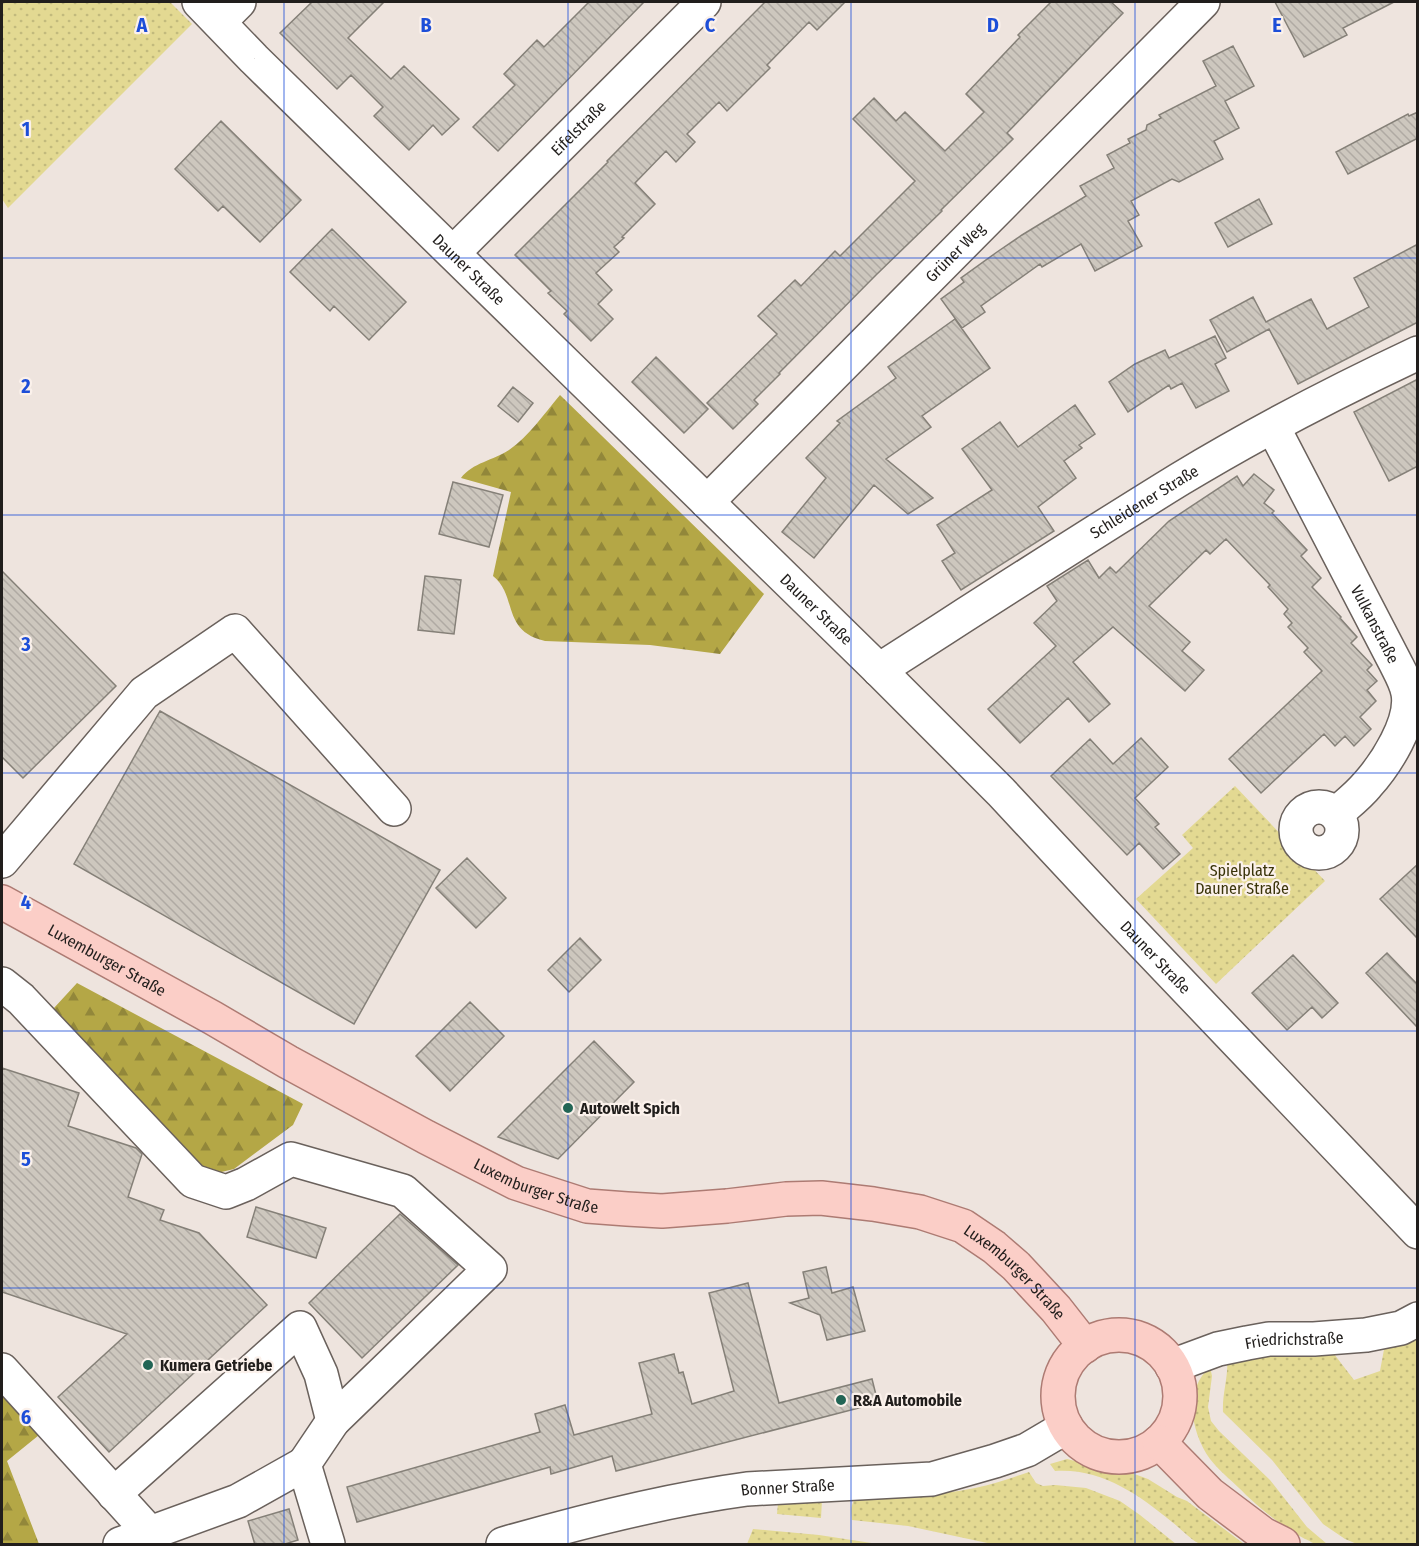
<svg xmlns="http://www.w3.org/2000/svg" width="1419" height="1546" font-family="'Fira Sans Condensed',sans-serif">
<defs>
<pattern id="green-dots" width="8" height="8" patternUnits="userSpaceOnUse" patternTransform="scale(1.5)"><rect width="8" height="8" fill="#e3d992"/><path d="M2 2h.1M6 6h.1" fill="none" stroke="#c2ba7d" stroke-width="1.8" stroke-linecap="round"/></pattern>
<pattern id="forest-firs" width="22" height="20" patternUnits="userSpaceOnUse" patternTransform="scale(1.5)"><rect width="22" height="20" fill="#b4a746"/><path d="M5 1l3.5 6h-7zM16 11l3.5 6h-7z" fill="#92873a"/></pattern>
<pattern id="building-back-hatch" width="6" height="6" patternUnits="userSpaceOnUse" patternTransform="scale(1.5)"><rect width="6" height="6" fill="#cdc7be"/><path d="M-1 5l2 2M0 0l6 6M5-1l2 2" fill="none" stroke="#b0aaa3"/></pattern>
</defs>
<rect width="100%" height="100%" fill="#eee4de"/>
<!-- green -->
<path fill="url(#green-dots)" d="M2,2H170L192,24L8,208L2,199Z
M1235,786L1325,881L1216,984L1136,899L1193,848L1182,835Z
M1417,1334V1544H1357L1345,1539L1323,1524L1272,1460L1223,1412C1222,1393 1229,1376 1227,1357L1331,1350L1354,1380L1380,1371L1385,1344Z
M1210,1367L1212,1376L1208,1407L1211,1421L1219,1431L1270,1480L1307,1527L1327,1544C1324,1544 1320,1545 1317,1544C1313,1544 1309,1540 1305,1539C1283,1527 1264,1512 1246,1495C1235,1483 1220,1472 1210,1459C1191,1432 1183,1391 1210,1367Z
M1067,1459L1079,1462L1107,1472H1129L1148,1479L1177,1497L1187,1501L1244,1544C1232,1545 1212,1546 1201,1544C1194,1543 1179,1527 1172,1522C1138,1494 1101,1468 1055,1471L1050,1464Z
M1029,1472L1036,1483L1043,1486L1055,1485L1086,1488L1120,1501L1140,1515L1176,1544H992L908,1526L852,1520C851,1511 850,1507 855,1499C895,1497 936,1496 975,1488C994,1484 1011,1478 1029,1472Z
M822,1500L821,1518L777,1514L778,1503Z
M753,1529L819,1535L878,1544H747Z"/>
<!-- forest -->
<path fill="url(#forest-firs)" d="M560,395L764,594L720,654L650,645L545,641C501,631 518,596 493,576L511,492L461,478C472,463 494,460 509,450C529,436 544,414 560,395Z
M77,983L303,1104L293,1125L234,1169L213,1174L202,1171L62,1025L54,1008Z
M2,1387L44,1431L7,1461L39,1544H2Z"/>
<!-- building -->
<path fill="url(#building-back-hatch)" stroke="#858078" stroke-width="1.5" d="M312,2H384L348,38L391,79L404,66L459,119L442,135L433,125L409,150L374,116L383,107L351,75L337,89L280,33Z
M589,2H644L498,151L473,127L515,85L504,74L537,40L544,47Z
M765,2H845L817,30L809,22L767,65L770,68L727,111L719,102L687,134L695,142L676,162L666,151L635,183L655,204L622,237L624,238L614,247L619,252L596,273L612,290L598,304L613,319L591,341L564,314L567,311L548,293L551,291L515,255L608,162L607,161Z
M1051,2H1111L1123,13L1007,133L1013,139L941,210L942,211L876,275L779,373L780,374L754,400L758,404L733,429L707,403L777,334L758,316L795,280L801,286L835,251L840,256L915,181L853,119L874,98L896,121L905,112L945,151L984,112L966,94L1020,37L1018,35Z
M1275,2H1394L1343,28L1347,35L1304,57Z
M1233,46L1254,86L1225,101L1239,128L1214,141L1223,159L1179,182L1172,179L1131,201L1139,215L1128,221L1142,246L1095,271L1081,244L1042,267L1040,264L981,306L985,312L962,328L941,299L964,282L961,278L997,252L1022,235L1086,196L1080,186L1114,168L1107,155L1130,143L1128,139L1146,130L1147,125L1161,118L1159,115L1216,86L1203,61Z
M1418,112V138L1348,174L1336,152L1408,114L1409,116Z
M221,121L301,200L260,242L223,206L218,211L175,169Z
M1259,199L1272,224L1228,247L1215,223Z
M332,229L406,302L369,340L334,306L330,311L290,272Z
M1418,244V322L1298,384L1269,329L1227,352L1210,320L1253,297L1266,322L1311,299L1327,329L1369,307L1354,278Z
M955,319L990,368L922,416L931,427L886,459L933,498L908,514L874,485L814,558L782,532L826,478L806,458L840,423L837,421L896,378L888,367Z
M1215,336L1226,358L1215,364L1229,391L1196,408L1182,383L1171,389L1169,385L1128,412L1109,382L1135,364L1165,350L1169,358Z
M656,357L708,409L684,433L632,382Z
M1418,379V466L1389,481L1354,412Z
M513,387L533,403L518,422L498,406Z
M1075,405L1095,434L1079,445L1082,448L1064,461L1076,478L1038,507L1054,531L961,590L942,561L955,553L937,525L992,490L962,449L1000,422L1018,447Z
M1254,474L1274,490L1264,503L1274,511L1272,513L1307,550L1301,556L1321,578L1312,587L1341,617L1340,618L1357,637L1351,643L1372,665L1367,670L1377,681L1367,690L1376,701L1360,717L1371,729L1354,746L1345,736L1335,746L1324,734L1261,793L1229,759L1322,671L1304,652L1308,648L1288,627L1292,623L1284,614L1288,609L1268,587L1270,585L1226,539L1210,554L1206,550L1149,606L1190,642L1182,651L1204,670L1185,691L1113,627L1073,662L1110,704L1089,722L1068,698L1020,743L988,709L1056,646L1034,623L1057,601L1047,586L1088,560L1099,578L1110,567L1116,573L1169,521L1237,476L1243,486Z
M453,482L503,495L489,547L439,534Z
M2,571L116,686L23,778L2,757Z
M425,576L461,580L454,634L418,630Z
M160,711L440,870L354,1024L74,864Z
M1141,738L1168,767L1135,798L1159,824L1155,827L1180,854L1163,869L1139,843L1127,855L1051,776L1090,739L1113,764Z
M467,858L506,898L476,928L436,888Z
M1418,864V939L1380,899Z
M580,938L601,960L569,992L548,970Z
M1387,953L1418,985V1028L1366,973Z
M1293,955L1338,1003L1322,1018L1312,1007L1287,1030L1252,993Z
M470,1002L504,1036L450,1091L416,1056Z
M594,1041L634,1082L558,1159L498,1137Z
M2,1068L79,1093L68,1126L136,1148L142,1154L128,1197L164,1210L160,1220L199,1233L267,1305L109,1452L58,1397L127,1334L2,1292Z
M256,1207L326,1228L316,1258L247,1237Z
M400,1214L458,1265L362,1358L309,1303Z
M826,1267L832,1293L853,1287L865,1331L827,1340L820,1315L790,1303L809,1298L803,1272Z
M748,1283L779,1403L872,1379L878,1403L616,1471L612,1456L551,1474L550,1467L357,1522L347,1487L540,1432L535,1414L565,1405L574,1435L652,1414L639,1363L674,1354L679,1373L683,1372L692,1404L734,1391L709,1293Z
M289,1509L298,1540L282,1545H255L248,1521Z"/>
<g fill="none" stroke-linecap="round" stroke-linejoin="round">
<!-- minor casing -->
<g stroke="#6a615c" stroke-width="36">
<g id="minor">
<path id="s1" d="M199,2L254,59L879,670L1001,792L1111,910L1418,1232"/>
<path d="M219,22L239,2"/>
<path id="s2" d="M453,253L704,2"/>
<path id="s3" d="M1273,427L1395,662C1400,672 1406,682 1408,693C1413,722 1386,764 1367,785C1358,796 1346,805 1336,814"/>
<path id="s4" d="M707,502L1203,2"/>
<path id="s5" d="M879,670C979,606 1079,541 1180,479C1256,433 1337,391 1418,353"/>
<circle cx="1319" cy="830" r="23"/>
<path d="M2,861L144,693L235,631L394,809"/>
<path d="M2,984L21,999L193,1181L226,1192L246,1184L291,1159L403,1191L490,1269L333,1421L304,1464L328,1544"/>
<path id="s6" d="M1172,1366L1218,1349L1247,1343L1269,1339H1314L1366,1335L1401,1328L1418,1319"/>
<path d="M2,1370L150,1533"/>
<path d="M114,1494L300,1328L321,1374L333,1421"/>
<path d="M120,1544L238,1501L304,1464"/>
<path id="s7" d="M503,1544C583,1521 665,1500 747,1489L932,1479L995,1461L1027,1450L1066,1427"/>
</g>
</g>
<!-- major casing -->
<g stroke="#ad7b73" stroke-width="36">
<g id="major">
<path id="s8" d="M2,902L213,1018L288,1062L426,1137L516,1183L587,1206L627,1209L662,1211L727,1206L786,1199L821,1198L873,1204L920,1212L963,1226L994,1247L1016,1266L1056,1309L1085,1346"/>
<circle cx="1119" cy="1396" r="61"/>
<path d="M1159,1442L1210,1494L1263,1534L1283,1544"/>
</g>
</g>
<!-- minor -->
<use href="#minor" stroke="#fff" stroke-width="33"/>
<!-- major -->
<use href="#major" stroke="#fbcec7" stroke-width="33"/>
</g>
<!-- grid -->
<path fill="none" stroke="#1d4ed8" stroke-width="1.5" stroke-opacity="0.55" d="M284,2V1544M568,2V1544M851,2V1544M1135,2V1544M2,258H1418M2,515H1418M2,773H1418M2,1031H1418M2,1288H1418"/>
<!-- markers -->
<g fill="#226555" stroke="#fbf1eb" stroke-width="2">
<circle cx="568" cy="1108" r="6"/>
<circle cx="148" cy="1365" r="6"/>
<circle cx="841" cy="1400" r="6"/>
</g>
<g text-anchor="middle" stroke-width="4.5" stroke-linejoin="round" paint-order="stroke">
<!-- street labels -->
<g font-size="16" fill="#211e1c" stroke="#fbf1eb">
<text dy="6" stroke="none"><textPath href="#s2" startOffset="177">Eifelstraße</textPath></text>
<text dy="6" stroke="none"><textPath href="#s4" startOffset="352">Grüner Weg</textPath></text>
<text dy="6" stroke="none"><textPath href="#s1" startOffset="380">Dauner Straße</textPath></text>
<text dy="6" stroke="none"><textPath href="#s5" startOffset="314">Schleidener Straße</textPath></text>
<text dy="6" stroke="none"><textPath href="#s1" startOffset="866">Dauner Straße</textPath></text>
<text dy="6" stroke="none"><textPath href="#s3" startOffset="222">Vulkanstraße</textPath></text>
<text dy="6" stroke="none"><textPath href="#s1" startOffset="1352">Dauner Straße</textPath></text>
<text dy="6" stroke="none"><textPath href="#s8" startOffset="120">Luxemburger Straße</textPath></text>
<text dy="6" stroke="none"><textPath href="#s8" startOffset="606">Luxemburger Straße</textPath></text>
<text dy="6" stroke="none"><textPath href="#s8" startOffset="1110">Luxemburger Straße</textPath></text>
<text dy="6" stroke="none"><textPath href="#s6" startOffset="126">Friedrichstraße</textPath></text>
<text dy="6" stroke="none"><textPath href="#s7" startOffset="291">Bonner Straße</textPath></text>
</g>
<!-- park labels -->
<g font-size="16" fill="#3a340a" stroke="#fbf1eb">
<text x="1242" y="876">Spielplatz<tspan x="1242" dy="18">Dauner Straße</tspan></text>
</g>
<!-- poi labels -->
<g font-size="16" font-weight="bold" fill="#211e1c" stroke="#fbf1eb" text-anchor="start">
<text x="580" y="1114">Autowelt Spich</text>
<text x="160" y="1371">Kumera Getriebe</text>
<text x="853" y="1406">R&amp;A Automobile</text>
</g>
</g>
<g font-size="20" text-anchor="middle" font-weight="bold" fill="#1d4ed8" stroke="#fbf1eb" stroke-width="4.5" stroke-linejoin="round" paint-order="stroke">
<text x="142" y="32">A</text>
<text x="426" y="32">B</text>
<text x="710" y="32">C</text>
<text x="993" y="32">D</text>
<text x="1277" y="32">E</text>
<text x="26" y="136">1</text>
<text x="26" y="393">2</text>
<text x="26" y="651">3</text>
<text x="26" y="909">4</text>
<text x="26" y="1166">5</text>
<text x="26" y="1424">6</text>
</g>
<!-- border -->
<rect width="1419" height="1546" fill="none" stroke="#211e1c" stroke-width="6"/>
</svg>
